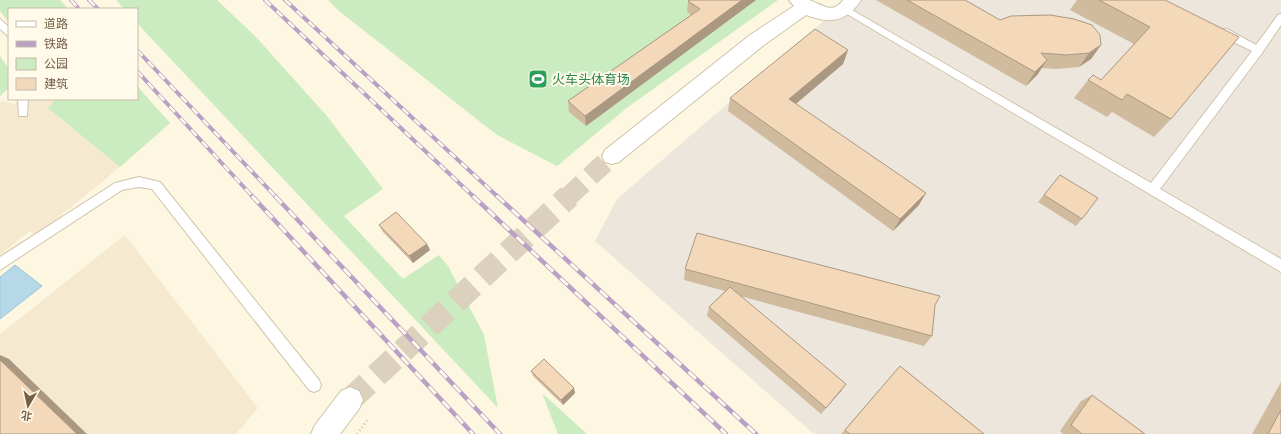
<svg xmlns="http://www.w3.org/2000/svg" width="1281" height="434" font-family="'Nunito Sans','Noto Sans SC',sans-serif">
<rect width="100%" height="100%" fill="#fdf7e2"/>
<!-- residential -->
<path fill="#f5ead0" d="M20,99H56L48,108L120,167L36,236L30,231L0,255V103L2,101L15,104Z
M125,235L258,408L236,434H0V334Z"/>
<!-- industrial -->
<path fill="#ece6dd" d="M848,0H1281V434H814L595,241L617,199Z"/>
<!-- green -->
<path fill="#cbebc0" d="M0,0H60L68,9H9V23L0,11Z
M116,0H217L255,36L326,115L383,189L344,216L403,279L439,255L448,266L484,335L498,408L137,23V9H124Z
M328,0H778L628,107L557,166L497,135L339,11Z
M0,56L9,69V88L0,96Z
M137,86L170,123L120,167L48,108L56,99H137Z
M542,393L587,434H558Z"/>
<!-- water -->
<path fill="#b6d8e7" stroke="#9cc6d9" d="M15,265L42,286L0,319V277Z"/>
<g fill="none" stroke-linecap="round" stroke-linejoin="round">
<!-- tertiary-tunnel-far1 -->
<path stroke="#dbd1bc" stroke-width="20" stroke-dasharray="20 10" stroke-linecap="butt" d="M568,197L612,156"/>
<!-- tertiary-tunnel -->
<path stroke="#dbd1bc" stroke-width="24" stroke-dasharray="24 12" stroke-linecap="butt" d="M350,400L569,196"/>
<!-- service casing -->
<g stroke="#d0c2ab" stroke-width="2">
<path id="service" d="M845,6L1151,183L1252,51L1219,35L1218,32L1219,29H1227L1256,45L1278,15L1281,14V25L1262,53L1160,189L1281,259V272L842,11L840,9L842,7Z
M0,19L9,27V37L0,29Z
M18,99H28L27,116H19Z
M139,177L160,182L319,380L321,385L319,390L314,392L309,390L152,189L139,187L122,190L0,270V257L115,183Z"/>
</g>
<!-- tertiary casing -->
<g stroke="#d0c2ab" stroke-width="2">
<path id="tertiary" d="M789,0C795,0 803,0 809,0C820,3 832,16 843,0H861C847,22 830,24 806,15L764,45L619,162L612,164L605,162L602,156L605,150L750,35L794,6Z
M350,387L359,391L363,400L359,409L340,434H311L315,425L341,391Z"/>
</g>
<!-- path -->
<path stroke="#d8bd9c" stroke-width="2.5" stroke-dasharray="1 3" stroke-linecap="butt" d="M357,434L369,418"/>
<!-- service -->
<use href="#service" fill="#fff" fill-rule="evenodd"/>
<!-- tertiary -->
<use href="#tertiary" fill="#fff" fill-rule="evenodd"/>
<!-- rail-far1 casing -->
<g stroke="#bba0c6" stroke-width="4">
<path id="rail-far1" d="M71,0L79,9
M89,0L98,9
M265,0L474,197
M285,0L498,197
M137,50L276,197
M137,71L253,197"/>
</g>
<!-- rail casing -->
<g stroke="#bba0c6" stroke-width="4.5">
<path id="rail" d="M252,196L473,434
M275,196L500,434
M473,196L726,434
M497,196L756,434"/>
</g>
<!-- rail-far1 -->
<use href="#rail-far1" stroke="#fffae9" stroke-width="2.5" stroke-dasharray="8" stroke-linecap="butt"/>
<!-- rail -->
<use href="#rail" stroke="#fffae9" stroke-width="3" stroke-dasharray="10" stroke-linecap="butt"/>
</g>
<!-- wall -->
<path fill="#d1bb9f" d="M756,0L586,126L569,112L568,101L691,15L687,12L688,1Z
M876,0H965L1000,20L1101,45L1091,59L1079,67L1056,69L1041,68L1038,74L1026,86Z
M1077,0H1165L1171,119L1154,137L1112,112L1107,117L1074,98L1088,80H1101L1134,44L1070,10Z
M848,50L843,64L796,104L919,205L893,231L728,111L730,98Z
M1060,175L1082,219L1076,226L1038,202Z
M379,225L427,244L430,250L413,263L383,232Z
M685,269L935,305L932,336L924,346L740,296L846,384L841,391L821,414L707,316L709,307L725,291L684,280Z
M900,366L984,434H841Z
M531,371L574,388L575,393L563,405L533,376Z
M1281,382V434H1252Z
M1092,395L1145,434H1063L1060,431L1081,401Z"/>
<!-- shaded-wall -->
<path fill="#aa9882" d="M742,0H756L586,126L585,116Z
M1101,45L1091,59L1079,67L1089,53Z
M848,50L843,64L786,112L789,99Z
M1047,60L1038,74L1026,86L1035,72Z
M926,193L919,205L893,231L900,219Z
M427,244L430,250L413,263L409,256Z
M0,355L9,359L87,434H77L0,360Z
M846,384L841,391L821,414Z
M574,388L575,393L563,405L561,400Z"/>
<!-- building -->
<path fill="#f3d9b9" stroke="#aa9882" d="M689,0H742L585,116L568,101L700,9L688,1Z
M907,0H965L1000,20L1011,16L1050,15L1074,19L1092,25L1100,35L1101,45L1089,53L1066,55L1041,53L1047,60L1035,72Z
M1099,0H1165L1239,37L1171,119L1127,94L1122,100L1088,80L1093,75L1101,80L1150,27Z
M815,29L848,50L789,99L926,193L900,219L730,98Z
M1060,175L1098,198L1082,219L1044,195Z
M396,212L427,244L409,256L379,225Z
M697,233L940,296L935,305L932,336L685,269Z
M730,287L846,384L826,408L709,307Z
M544,359L574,388L561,400L531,371Z
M0,360L77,434H0Z
M900,366L984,434H850L845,430Z
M1092,395L1145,434H1082L1071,425Z
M1281,410V434H1268Z"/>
<!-- icons -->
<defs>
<g id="stadium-square" transform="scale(1)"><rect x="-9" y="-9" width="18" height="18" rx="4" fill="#2e9e5b" stroke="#fffae9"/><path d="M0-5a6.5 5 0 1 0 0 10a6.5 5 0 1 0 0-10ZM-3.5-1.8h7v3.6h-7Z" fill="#fff"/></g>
</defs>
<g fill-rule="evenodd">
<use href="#stadium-square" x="538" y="79"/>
</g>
<g text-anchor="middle" stroke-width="4" stroke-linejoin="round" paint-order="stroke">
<!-- leisure labels -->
<g font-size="13" fill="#27864d" stroke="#fffae9" text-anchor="start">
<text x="552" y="84">火车头体育场</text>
</g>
</g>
<!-- legend -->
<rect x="8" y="8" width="130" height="92" fill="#fffae9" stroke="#c8bca9"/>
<rect x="16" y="21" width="20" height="6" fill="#ffffff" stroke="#c8bca9"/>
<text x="44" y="28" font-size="12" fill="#755f48">道路</text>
<rect x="16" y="41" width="20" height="6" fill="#bba0c6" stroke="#c8bca9"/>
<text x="44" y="48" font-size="12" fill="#755f48">铁路</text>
<rect x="16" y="58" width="20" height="12" fill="#cbebc0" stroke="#c8bca9"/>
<text x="44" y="68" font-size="12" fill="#755f48">公园</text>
<rect x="16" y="78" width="20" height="12" fill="#f3d9b9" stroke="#c8bca9"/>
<text x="44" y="88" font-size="12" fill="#755f48">建筑</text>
<!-- north arrow -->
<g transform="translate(28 406) rotate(189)" stroke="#fffae9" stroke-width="3" paint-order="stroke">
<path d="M0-3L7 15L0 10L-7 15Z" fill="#755f48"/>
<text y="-6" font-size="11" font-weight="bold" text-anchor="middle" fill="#755f48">北</text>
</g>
</svg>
